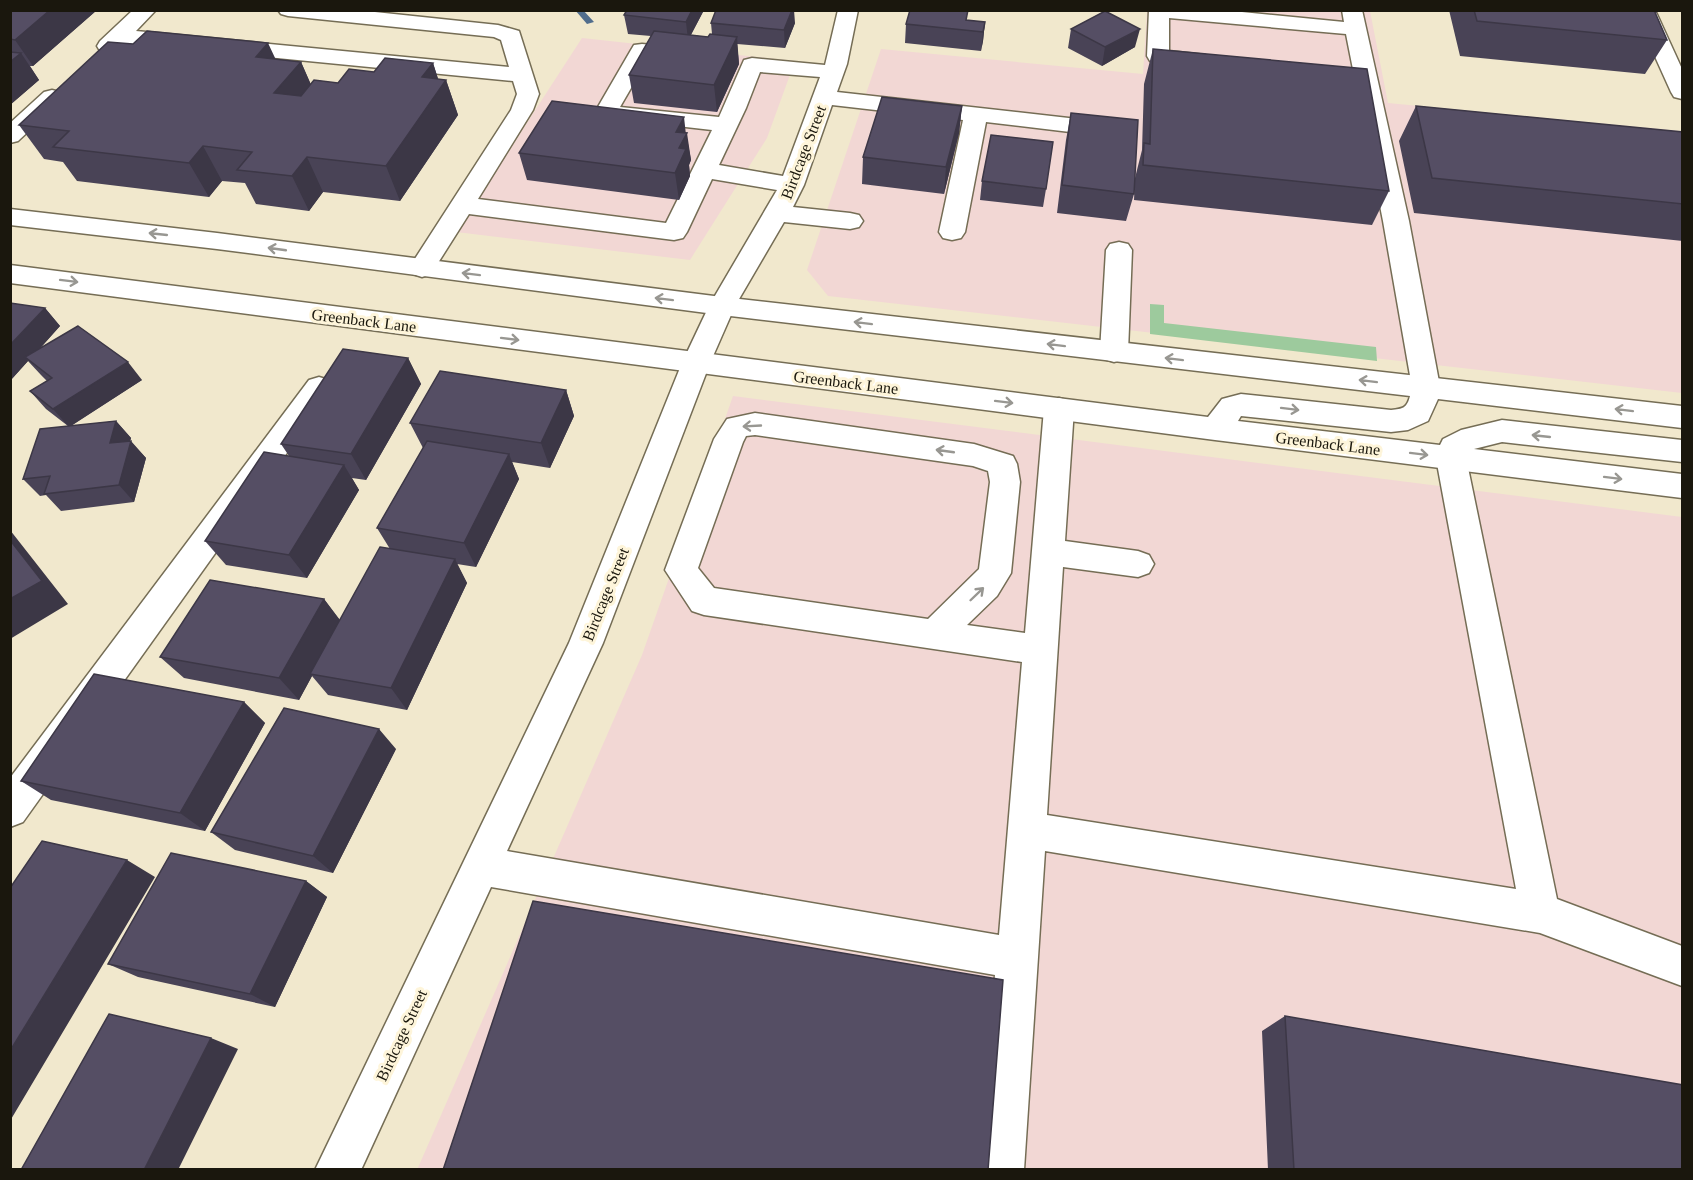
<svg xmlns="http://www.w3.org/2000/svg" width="1693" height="1180" font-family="Georgia,serif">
<rect width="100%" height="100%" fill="#f1e8cd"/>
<!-- commercial -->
<path fill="#f2d7d4" d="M1147,11H1370L1388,103L1679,131L1682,139V393L828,296L807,270L881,49L1143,74Z
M582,38L795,61L767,138L690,260L456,232Z
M733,396L1682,517V1169L417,1170L642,655Z"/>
<!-- green -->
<path fill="#9dca9d" d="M1150,304L1164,305V323L1376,347L1377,361L1150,334Z"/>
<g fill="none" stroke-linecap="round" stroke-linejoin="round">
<!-- stream -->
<path fill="#516d8c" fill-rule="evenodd" d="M575,10H583L594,22L587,24Z"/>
<!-- minor casing -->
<g stroke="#756d55" stroke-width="3">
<path id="minor" d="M133,10H156L136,31L509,67L501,40L494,37L288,16L281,14L278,10H356L498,25L519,31L539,94L533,110L478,199L666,223L712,130L598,117L595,112L631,50L634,45L642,44L697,49L700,54L697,59L689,60L649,57L620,107L719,117L744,60L752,58L825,65L838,10H858L847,64L837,92L1095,121L1103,123L1107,128L1103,133L1095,135L986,122L965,232L961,238L952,240L943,238L939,232L963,120L832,105L804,185L793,207L850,213L859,215L863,221L859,227L850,229L784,222L735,306L710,363L603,643L507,851L999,935L1022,662L704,615L692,611L665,570L714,439L727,419L755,413L974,444L1013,456L1017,464L1020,482L1011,573L997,596L967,625L1025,633L1044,409L1049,401L1059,398L1069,401L1074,409L1065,541L1138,551L1149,555L1154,564L1149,573L1138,577L1063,567L1047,815L1516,889L1436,458L1440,450L1451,447L1462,450L1466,458L1557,899L1682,946V986L1540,933L1045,851L1024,1170H978L995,975L491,887L361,1170H315L569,643L682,363L709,306L777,190L712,179L687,232L683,238L674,240L469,214L431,274L422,277L413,274L409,268L511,110L517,94L513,81L124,43C116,50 111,53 100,51L97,46L100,41ZM760,72L820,77L783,176L719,165L746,108ZM755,435L973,466L988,471L990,482L979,569L928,619L714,588L698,568L743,442L746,436Z
M1149,10H1222L1344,22L1342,10H1362L1409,221L1440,387L1436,394L1426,397L1416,394L1412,387L1383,221L1346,34L1169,18V51L1205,55L1208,60L1205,65C1189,69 1166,65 1150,61L1147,56Z
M1634,10H1655L1682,69V99L1674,97L1671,92Z
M52,90L60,92L63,97L60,102L18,141L10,143V123L44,92Z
M1119,242L1128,244L1132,250L1128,352L1124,359L1114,362L1104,359L1100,352L1106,250L1110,244Z
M319,377L329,380L333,387L329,394L23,822L10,827V778L309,380Z"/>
</g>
<!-- major casing -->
<g stroke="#756d55" stroke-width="3">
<path id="major" d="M10,209L217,233L722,297L1682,406V428L1438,399L1428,421L1408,430L1391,432L1241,416L1238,421L1440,445L1443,439L1461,430L1502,420L1682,440V462L1502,442L1474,449L1682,474V498L1215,440L10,283V265L1208,417L1222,399L1241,394L1391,410C1403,409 1407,408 1410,396L722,315L217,249L10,225Z"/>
</g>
<!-- minor -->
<use href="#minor" fill="#fff" fill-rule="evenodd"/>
<!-- major -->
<use href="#major" fill="#fff" fill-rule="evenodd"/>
</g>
<!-- wall -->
<path fill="#494356" d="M10,10H97L33,66H30L39,80L10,105Z
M627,10H704L691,35L708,37L712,34L711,23H795L785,48L737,44L739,64L717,112L634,103L629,75L651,36L628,34L624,15Z
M1449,10H1658L1656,14L1667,40L1645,74L1460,56Z
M967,20L985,22L983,41L981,51L905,43L906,24Z
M1071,29L1135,47L1102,66L1068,48Z
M1153,49L1389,191L1372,225L1134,200L1135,178L1142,150L1144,84Z
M275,59L301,62L311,85L338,83L374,72L433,63L438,79L446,80L458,115L400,201L323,192L309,211L256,204L245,183L222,181L209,197L77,181L63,162L44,159L19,125Z
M962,106L959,133L944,194L862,184L863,157Z
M1416,106L1683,132V241L1414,213L1399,141Z
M1071,113L1134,194L1126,221L1057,213L1066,140Z
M686,133L691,160L689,165L690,176L679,200L527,180L519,153Z
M982,181L1046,189L1043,207L980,200Z
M45,308L60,326L40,348L142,380L71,426L116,421L131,438L130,441L146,458L134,502L61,511L46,495L40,496L23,479L68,426L46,409L30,391L47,381L41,375L28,361L10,381Z
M408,358L421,384L366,480L352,478L359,490L307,578L226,565L205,541L289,456L281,444Z
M566,390L574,416L550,468L512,462L519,479L476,567L457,564L467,583L407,710L328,695L312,676L299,700L184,678L160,657L324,599L340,620L390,549L377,528L423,448L410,423Z
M244,702L265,723L205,831L51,800L21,781Z
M396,749L333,873L235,850L211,832Z
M306,881L327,897L275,1007L138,977L108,964Z
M1285,1016L1683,1170H1268L1262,1031Z"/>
<!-- shaded-wall -->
<path fill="#3c3746" d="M50,10H97L33,66L15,40Z
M692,10H704L688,40L686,22Z
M792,10H794L795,23L785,48L784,30Z
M985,22L983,41L981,51L983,32Z
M1140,29L1135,47L1102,66L1105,47Z
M737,37L739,64L717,112L714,85Z
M268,43L284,77L256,57Z
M21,53L39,80L10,105V62Z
M301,62L316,96L290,128L274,93Z
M433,63L441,88L446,80L458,115L400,201L386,166L422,77Z
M962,106L959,133L944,194L946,167Z
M684,117L686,135L687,133L691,160L689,165L690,176L679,200L675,173L676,132Z
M203,146L222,181L209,197L189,163Z
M307,157L323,192L309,211L292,176Z
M45,308L60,326L29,361L25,357L28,361L10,381V345Z
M408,358L421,384L366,480L351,454Z
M128,362L142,380L69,427L53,409Z
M566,390L574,416L550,468L541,443Z
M116,421L131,438L125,460L110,443Z
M131,441L146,458L134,502L119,485Z
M509,454L519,479L476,567L464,543Z
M344,465L359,490L307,578L289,555Z
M10,530L68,604L10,639Z
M455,559L467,583L407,710L391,688Z
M324,599L341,622L310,674L312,676L299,700L279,678Z
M244,702L265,723L205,831L180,813Z
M379,729L396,749L333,873L313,856Z
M127,860L155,877L10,1121V1051Z
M306,881L327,897L275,1007L250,994Z
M211,1038L238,1049L178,1170H144Z"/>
<!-- building -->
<path fill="#554e64" stroke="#3c3746" stroke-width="1.5" d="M10,10H50L15,40L10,39Z
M627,10H692L686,22L624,15Z
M716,10H792L784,30L711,23Z
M910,10H968L966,20L985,22L983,32L906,24Z
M1474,10H1654L1667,40L1477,21Z
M1105,11L1140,29L1105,47L1071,29Z
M147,31L268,43L256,57L301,62L274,93L301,96L314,80L338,83L349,69L374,72L385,58L433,63L422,77L446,80L386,166L307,157L292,176L237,170L252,152L203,146L189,163L53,147L69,131L19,125L108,42L133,44Z
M654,31L708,37L710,34L737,37L714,85L629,75Z
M1153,49L1367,69L1389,191L1143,165L1144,143L1150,144Z
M10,52L21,53L10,62Z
M882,97L962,106L946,167L863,157Z
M552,101L684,117L676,132L687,133L679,148L686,149L675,173L519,153Z
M1416,106L1683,132V204L1432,178Z
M1071,113L1138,120L1134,194L1062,185Z
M991,135L1053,142L1046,189L982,181Z
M10,303L45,308L10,345Z
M78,326L128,362L53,409L30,391L52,378L25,357Z
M343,349L408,358L351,454L281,444Z
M440,371L566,390L541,443L410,423Z
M116,421L110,443L131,441L119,485L44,494L50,476L23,479L40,429Z
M427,441L509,454L464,543L377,528Z
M264,452L344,465L289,555L205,541Z
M10,540L42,581L10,599Z
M380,547L455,559L391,688L310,674Z
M210,580L324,599L279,678L160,657Z
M94,674L244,702L180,813L21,781Z
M284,708L379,729L313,856L211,832Z
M42,841L127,860L10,1051V888Z
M171,853L306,881L250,994L108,964Z
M533,901L1003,980L988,1170H443Z
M109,1014L211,1038L144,1170H21Z
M1285,1016L1683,1085V1170H1294Z"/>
<!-- one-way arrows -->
<defs><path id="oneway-shaft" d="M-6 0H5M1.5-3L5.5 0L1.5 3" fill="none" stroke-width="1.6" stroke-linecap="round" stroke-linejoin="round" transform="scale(1.5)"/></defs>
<g stroke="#989792">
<use href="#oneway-shaft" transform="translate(158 234) rotate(-174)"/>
<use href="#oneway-shaft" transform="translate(277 249) rotate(-172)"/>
<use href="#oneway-shaft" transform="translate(471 274) rotate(-173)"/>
<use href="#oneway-shaft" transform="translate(69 281) rotate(7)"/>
<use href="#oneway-shaft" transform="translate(664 299) rotate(-173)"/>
<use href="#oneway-shaft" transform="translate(863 323) rotate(-173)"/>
<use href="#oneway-shaft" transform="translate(510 339) rotate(7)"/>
<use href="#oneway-shaft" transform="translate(1056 345) rotate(-173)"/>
<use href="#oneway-shaft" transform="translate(1174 359) rotate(-173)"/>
<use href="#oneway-shaft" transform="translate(1368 381) rotate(-173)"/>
<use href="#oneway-shaft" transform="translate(1004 402) rotate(7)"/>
<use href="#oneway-shaft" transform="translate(1290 409) rotate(7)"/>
<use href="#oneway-shaft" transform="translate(1624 410) rotate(-173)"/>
<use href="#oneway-shaft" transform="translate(752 426) rotate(177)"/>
<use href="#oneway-shaft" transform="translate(1541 436) rotate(-174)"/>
<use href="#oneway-shaft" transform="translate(945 451) rotate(-172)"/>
<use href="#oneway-shaft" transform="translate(1419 454) rotate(7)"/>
<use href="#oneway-shaft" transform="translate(1613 478) rotate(7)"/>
<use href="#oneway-shaft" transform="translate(977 594) rotate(-44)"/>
</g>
<g text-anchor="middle" stroke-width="6" stroke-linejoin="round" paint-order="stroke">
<!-- street labels -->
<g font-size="16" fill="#1a170d" stroke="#fef5da">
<text transform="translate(803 152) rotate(-69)" y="6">Birdcage Street</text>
<text transform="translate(364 320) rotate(7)" y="6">Greenback Lane</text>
<text transform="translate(846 382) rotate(7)" y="6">Greenback Lane</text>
<text transform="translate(1328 443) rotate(7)" y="6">Greenback Lane</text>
<text transform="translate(605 594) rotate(-68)" y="6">Birdcage Street</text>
<text transform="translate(401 1035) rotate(-65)" y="6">Birdcage Street</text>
</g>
</g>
<!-- border -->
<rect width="1693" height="1180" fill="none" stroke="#1a170d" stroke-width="24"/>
</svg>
